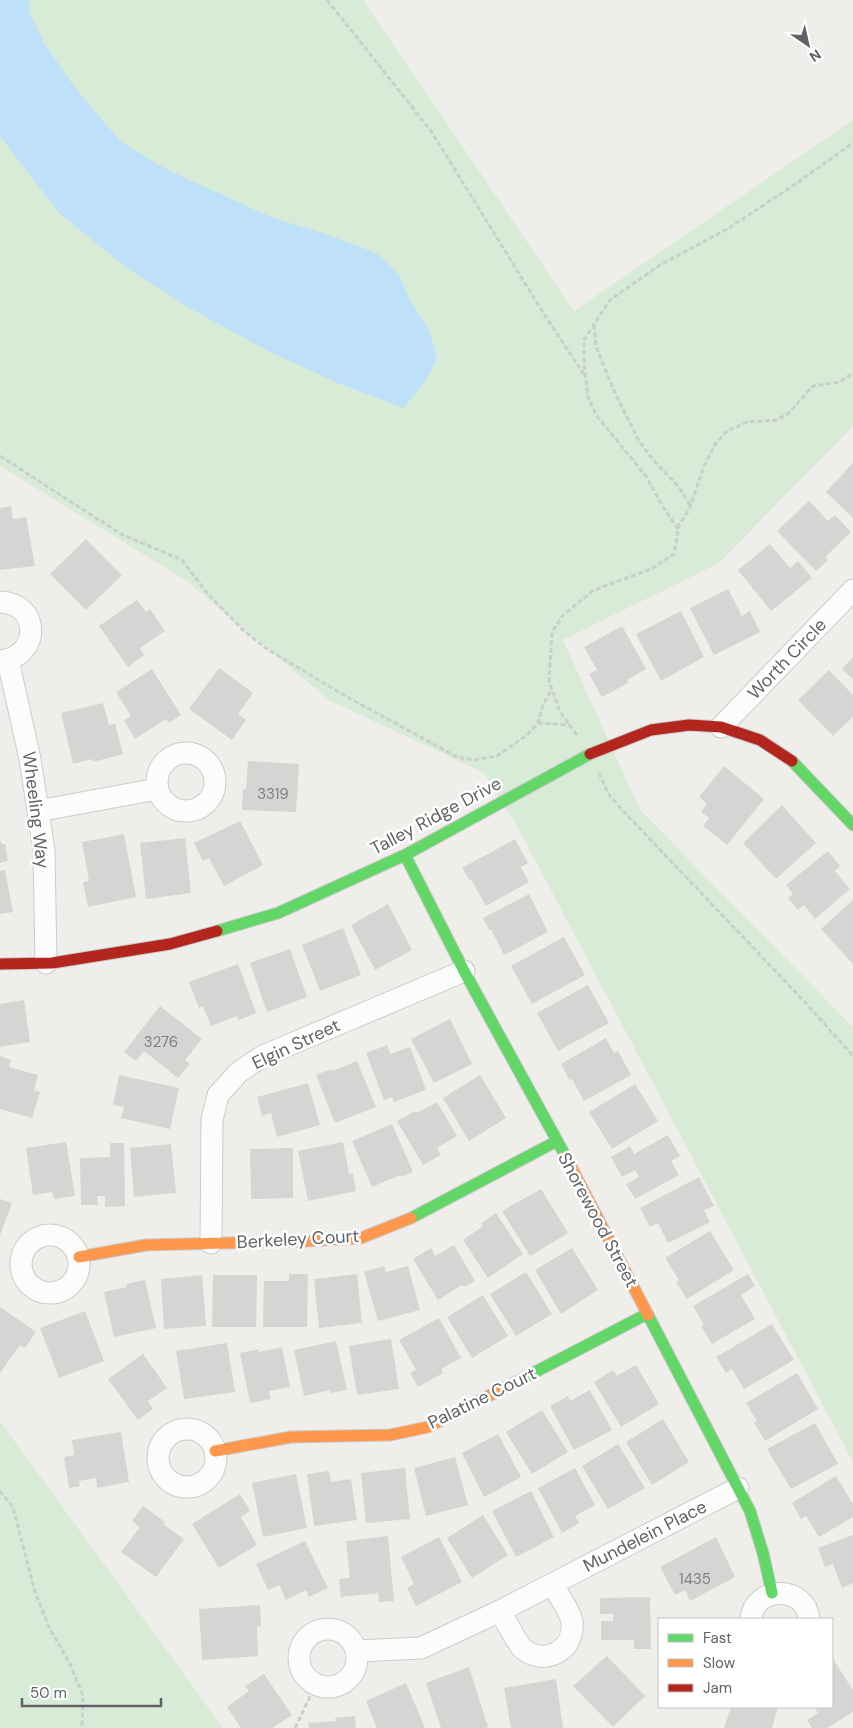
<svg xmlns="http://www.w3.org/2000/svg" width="853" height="1728" font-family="'DM Sans',sans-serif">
<rect width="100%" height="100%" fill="#efeeea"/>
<!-- green -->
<path fill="#d8ebd6" d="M0,0H363L574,311L853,120V426L719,563L563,640L640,810L853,1027V1462L515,822L484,773L329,700L187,581L0,466Z
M0,1421L223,1728H0Z"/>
<!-- water -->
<path fill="#bfe0f9" d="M0,0H30L29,11L44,43L76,89L121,142L168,170L271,217L331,236L376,253L400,276L409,299L429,330L437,358L427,379L404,408L340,384L268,351L191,309L127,268L59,213L0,136Z"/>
<!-- building -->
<path fill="#d6d5d3" d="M853,463V518L826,492Z
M809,501L828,521L835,515L851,532L825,557L828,560L816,571L777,531Z
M11,506L13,519L26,517L35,566L0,570V508Z
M86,539L122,575L86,610L50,574Z
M770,544L790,568L798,561L812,578L771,611L738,570Z
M728,589L742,616L750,611L760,632L714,655L690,608Z
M137,600L146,612L150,609L165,631L140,648L144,655L128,667L99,626Z
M681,611L704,657L661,681L636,634Z
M622,626L646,669L627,680L628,683L602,697L589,674L597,670L584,647Z
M853,657V679L842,669Z
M219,668L253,693L238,714L246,720L232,740L189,709Z
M152,669L181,715L169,723L166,719L135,739L124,720L131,716L116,692Z
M829,670L853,695V717L833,736L798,700Z
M103,703L109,725L115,724L123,754L93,762L92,759L73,764L61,713Z
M248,761L299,764L296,812L242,810L243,789H246Z
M724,766L764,799L727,845L703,826L709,818L701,812L707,804L699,797Z
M782,805L816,843L776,879L743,843Z
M240,821L263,865L224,886L209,858L203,861L194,843Z
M124,834L136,897L88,907L83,882L89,881L82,842Z
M185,838L191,893L146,899L140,843Z
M515,839L528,863L521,867L529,882L486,906L471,879L470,881L462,868Z
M0,840L2,844H5L8,861L0,863Z
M828,851L840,866L835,871L850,889L815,919L804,905L798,910L788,898L793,894L786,885Z
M5,870L13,912L0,914V871Z
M529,894L548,932L504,955L491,929L489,930L483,918Z
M853,900V964L821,929Z
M388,904L412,950L375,970L351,925Z
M343,928L361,975L320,991L302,945Z
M564,937L585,975L532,1004L511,966Z
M290,949L307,997L267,1012L250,963Z
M238,964L256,1013L239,1020L237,1016L211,1026L203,1006L199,1008L189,982Z
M588,985L609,1023L558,1051L537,1013Z
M24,1000L30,1042L0,1047V1004Z
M160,1006L202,1039L185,1060L190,1064L178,1078L144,1051L136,1061L124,1052Z
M450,1019L472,1064L434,1083L411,1039Z
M606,1038L614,1053L618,1051L631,1075L584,1101L572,1079L570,1081L561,1064Z
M387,1045L390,1054L410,1047L426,1090L394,1102L392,1097L384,1100L366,1053Z
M0,1056L11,1060L9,1067L38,1075L34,1090L40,1092L32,1118L0,1109Z
M357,1061L376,1107L335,1123L316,1075L331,1069L332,1071Z
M119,1075L179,1088L170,1129L121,1118L124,1107L113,1105Z
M480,1075L506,1118L469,1141L443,1098Z
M308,1083L320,1125L277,1137L271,1113L262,1116L257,1097Z
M635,1084L658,1121L612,1149L589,1112Z
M437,1102L457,1136L437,1148L441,1155L423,1165L397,1121L415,1111L417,1113Z
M392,1124L413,1172L401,1177L400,1175L372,1187L352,1141Z
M668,1135L680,1156L671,1161L679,1175L635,1199L626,1184L639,1177L635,1170L622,1177L611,1157L630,1146L634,1154Z
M66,1142L75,1196L54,1199L52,1192L33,1195L26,1148Z
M343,1142L349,1174L353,1173L356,1191L308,1201L298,1151Z
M110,1143H124L125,1206L105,1207V1196H97L98,1205H81L80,1158L110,1157Z
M171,1144L176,1193L134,1197L130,1148Z
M293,1148V1198L251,1199L250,1149Z
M699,1177L714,1206L704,1210L710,1222L668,1243L658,1223L650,1227L640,1208Z
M541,1189L568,1233L530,1256L502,1211Z
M0,1199L12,1203L0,1235Z
M496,1213L523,1254L488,1278L463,1240L483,1226L481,1223Z
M710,1231L734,1270L687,1299L676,1282L679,1280L665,1258Z
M454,1245L475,1281L464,1287L462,1285L438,1300L413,1259L431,1248L435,1256Z
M572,1248L598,1290L561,1314L535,1270Z
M384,1266L386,1272L408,1266L420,1310L378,1321L364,1272Z
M526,1272L552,1314L516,1336L490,1294Z
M289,1274H308L307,1327H263L264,1281H289Z
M357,1274L362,1323L319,1328L314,1279Z
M748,1274L755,1286L741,1295L755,1319L712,1344L701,1326L704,1325L693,1306Z
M202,1275L206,1326L164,1329L161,1279Z
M213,1275H257L256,1327H212Z
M145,1280L156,1328L114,1337L104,1292L127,1287L126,1284Z
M483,1295L508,1336L472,1358L447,1317Z
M0,1307L36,1332L25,1348L20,1345L0,1373Z
M85,1311L104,1361L59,1378L40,1328Z
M439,1318L461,1358L441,1369L443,1373L418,1387L410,1373L416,1370L399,1340Z
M772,1324L794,1360L744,1389L732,1369L726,1373L716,1357Z
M391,1339L399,1389L357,1395L349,1346Z
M336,1341L347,1390L331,1393L330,1390L304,1396L294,1350Z
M227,1343L235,1392L184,1399L176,1351Z
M282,1347L290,1387L269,1391L271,1399L250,1403L240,1353L259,1349V1352Z
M143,1354L167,1388L148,1401L153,1409L138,1420L108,1379Z
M636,1365L659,1404L621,1427L594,1382L613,1370L617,1376Z
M797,1373L818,1409L765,1441L754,1423L757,1421L746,1403Z
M590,1390L612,1430L574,1450L550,1406L568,1396L570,1401Z
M542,1410L568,1452L532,1474L506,1432Z
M663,1419L689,1462L652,1485L626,1442Z
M815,1423L838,1464L791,1489L767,1449Z
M121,1432L129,1482L97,1488L96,1478L79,1481L80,1486L69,1488L64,1457L74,1455L72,1440Z
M498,1434L521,1477L484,1497L462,1453Z
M618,1444L645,1488L608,1509L582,1466Z
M455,1457L468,1505L426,1516L414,1468Z
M405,1468L410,1519L366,1523L361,1473Z
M575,1468L595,1505L575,1516L579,1523L562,1533L538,1488Z
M329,1471L331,1482L351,1479L357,1520L314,1526L307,1474Z
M296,1474L307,1528L263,1537L252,1483Z
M836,1476L853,1504V1517L819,1537L806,1516L801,1519L792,1503Z
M531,1491L554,1537L516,1557L492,1511Z
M240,1494L250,1511L241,1517L257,1545L219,1568L192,1524Z
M143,1506L165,1522L163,1524L184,1539L156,1577L121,1552L140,1527L132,1521Z
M483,1515L508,1555L472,1578L447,1538Z
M853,1535V1583L842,1588L833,1564L825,1567L818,1548Z
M388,1536L394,1601L379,1602L378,1593L341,1597L339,1579L350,1578L346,1541Z
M439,1537L462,1582L416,1606L407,1588L414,1584L401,1557Z
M716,1537L735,1577L690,1601L685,1590L675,1595L660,1567Z
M305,1541L328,1588L309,1597L306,1590L286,1600L279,1585L268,1590L256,1564Z
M650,1597L651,1649H634V1640H601V1621H613V1614H600V1598Z
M260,1605L261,1626L257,1627L258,1656L202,1660L199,1609Z
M607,1656L645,1696L613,1727L573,1686Z
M833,1659L853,1690V1712L827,1728H812L807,1720L818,1713L814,1707H832V1660Z
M469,1667L488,1727L484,1728H441L426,1683Z
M264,1674L292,1715L272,1728H241L227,1707L249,1691L245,1686Z
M556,1679L563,1728H511L504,1688Z
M406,1683L425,1728H377L366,1701Z
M731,1707H778L772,1728H724Z
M355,1716L356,1728H309L308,1723L336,1721L335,1718Z"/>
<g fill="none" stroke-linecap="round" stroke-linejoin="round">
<!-- street casing -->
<g stroke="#cbcccc" stroke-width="23">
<path id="street" d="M0,602C41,603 41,657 0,661
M8,660L30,759L44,850L46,963
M721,727L853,590
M157 782a29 29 0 1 1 58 0a29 29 0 1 1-58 0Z
M38,811L157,789
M21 1264a29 29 0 1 1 58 0a29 29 0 1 1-58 0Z
M211,1243L212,1120L218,1095L239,1072L263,1056L464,971
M158 1458a29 29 0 1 1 58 0a29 29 0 1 1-58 0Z
M500,1611C505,1619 517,1643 522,1648C544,1667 575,1651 572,1622C570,1610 558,1595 552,1584
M751,1619C754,1585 806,1585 809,1619
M299 1658a29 29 0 1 1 58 0a29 29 0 1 1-58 0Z
M357,1651L421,1648L500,1611L738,1488"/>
</g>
<!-- fast casing -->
<g stroke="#cacacb" stroke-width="13">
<path id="fast" d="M792,761L853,825
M405,855L464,971L566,1157
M217,931L278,913L405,855L590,754
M411,1218L557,1141
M648,1315L750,1511L763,1553L772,1593
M512,1384L647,1314"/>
</g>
<!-- slow casing -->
<g stroke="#cacacb" stroke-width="13">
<path id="slow" d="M566,1157L648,1315
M79,1257L146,1245L308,1241L361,1238L411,1218
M215,1451L291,1437L390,1435L428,1427L512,1384"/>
</g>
<!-- jam casing -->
<g stroke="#cacacb" stroke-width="13">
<path id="jam" d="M590,754L651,730L689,725L721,727L760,740L792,761
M0,964L52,963L170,944L217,931"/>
</g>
<!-- path -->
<path stroke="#cacfcc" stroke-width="3" stroke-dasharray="5 2.5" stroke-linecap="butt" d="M327,0L431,131L544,314L585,376
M594,325L596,346L614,391L639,441L655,462L679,487L690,505
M0,456L121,534L182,560L207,593L243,630L267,649L342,694L457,757L474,760L497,756L527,735L538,723L543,705L552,689
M678,529L663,507L646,476L596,415L588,397L584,363V340L610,300L660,265L729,228L791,187L853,143
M538,723L569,725
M577,735L560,712L549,681L552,632L563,615L594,590L651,569L674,554L679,525L689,510L704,466L716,443L727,431L747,422L776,420L788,414L813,386L840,382L853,373
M599,773L609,795L626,814L803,1000L853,1056
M0,1491L13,1507L35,1592L50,1629L70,1664L83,1696L82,1728
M295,1728L316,1684"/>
<!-- street -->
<use href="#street" stroke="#fdfcfc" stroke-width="21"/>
<!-- fast -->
<use href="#fast" stroke="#63d668" stroke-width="11"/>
<!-- slow -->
<use href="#slow" stroke="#ff974d" stroke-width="11"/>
<!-- jam -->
<use href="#jam" stroke="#b3261e" stroke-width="11"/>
</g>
<g text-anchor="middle" stroke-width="5" stroke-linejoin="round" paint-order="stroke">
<!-- number labels -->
<g font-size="15" fill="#7e8184">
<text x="273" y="799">3319</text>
<text x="161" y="1047">3276</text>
<text x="695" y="1584">1435</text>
</g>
<!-- street labels -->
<g font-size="18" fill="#5f6368" stroke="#fff">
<text transform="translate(787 659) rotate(-46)" y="6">Worth Circle</text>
<text transform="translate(36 810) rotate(83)" y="6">Wheeling Way</text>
<text transform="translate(436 816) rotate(-28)" y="6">Talley Ridge Drive</text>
<text transform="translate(296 1044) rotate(-25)" y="6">Elgin Street</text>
<text transform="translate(598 1220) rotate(62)" y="6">Shorewood Street</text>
<text transform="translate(298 1239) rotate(-3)" y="6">Berkeley Court</text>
<text transform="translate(482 1398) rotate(-26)" y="6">Palatine Court</text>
<text transform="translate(645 1536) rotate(-27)" y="6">Mundelein Place</text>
</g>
</g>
<!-- legend -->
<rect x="658" y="1618" width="175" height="90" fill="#ffffff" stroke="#bfc1c3"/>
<rect x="668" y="1634" width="25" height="8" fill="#63d668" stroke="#bfc1c3"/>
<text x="703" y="1643" font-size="15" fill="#5f6368">Fast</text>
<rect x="668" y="1659" width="25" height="8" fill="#ff974d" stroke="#bfc1c3"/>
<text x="703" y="1668" font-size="15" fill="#5f6368">Slow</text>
<rect x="668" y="1684" width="25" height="8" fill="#b3261e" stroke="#bfc1c3"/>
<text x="703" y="1693" font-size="15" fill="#5f6368">Jam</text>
<!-- north arrow -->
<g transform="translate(808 45) rotate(146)" stroke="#ffffff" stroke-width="4" paint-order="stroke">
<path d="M0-4L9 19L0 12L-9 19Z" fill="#5f6368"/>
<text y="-8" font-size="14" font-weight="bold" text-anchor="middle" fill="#5f6368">N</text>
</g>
<!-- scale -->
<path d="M22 1698v8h139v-8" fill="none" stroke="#5f6368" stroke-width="2.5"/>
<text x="30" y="1698" font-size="15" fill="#5f6368" stroke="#ffffff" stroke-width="4" paint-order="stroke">50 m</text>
</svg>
